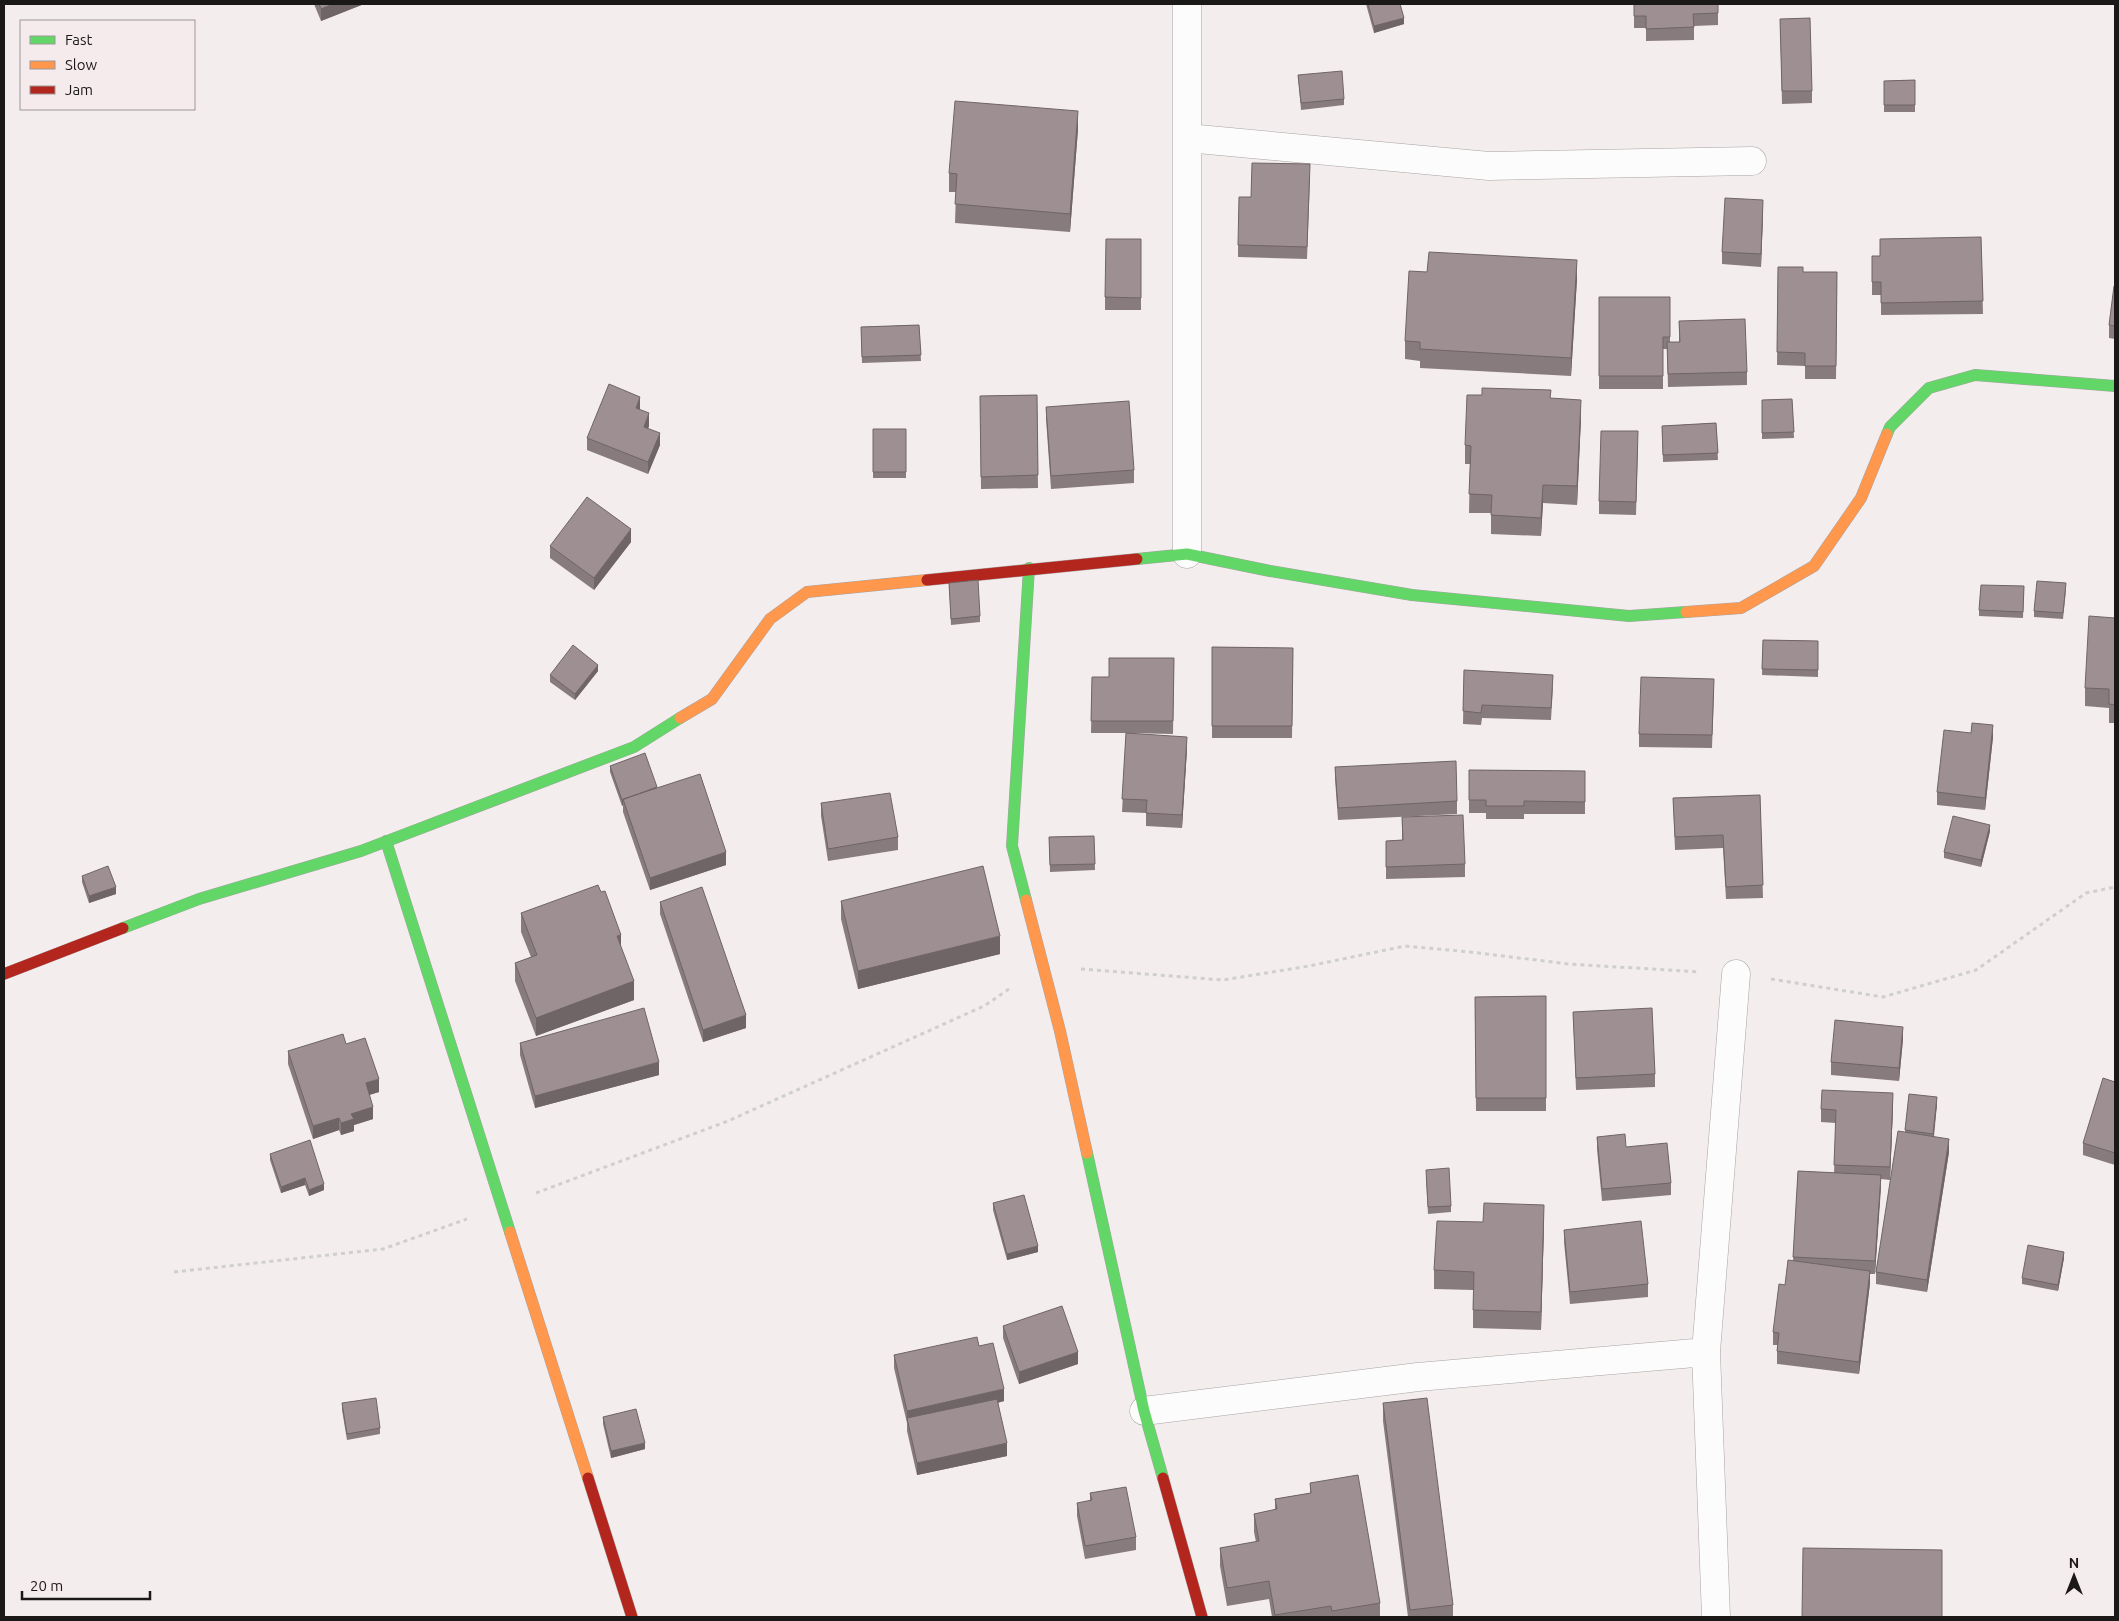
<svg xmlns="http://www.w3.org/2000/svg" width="2119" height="1621" font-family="Ubuntu,sans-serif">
<rect width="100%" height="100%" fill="#f3edee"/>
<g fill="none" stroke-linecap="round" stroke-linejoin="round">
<!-- street casing -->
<g stroke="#a8a3a4" stroke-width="29">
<path id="street" d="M1187,138L1489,166L1752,161
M1187,554V4
M1144,1411L1418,1377L1706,1352
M1716,1617L1706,1352L1736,974"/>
</g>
<!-- fast casing -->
<g stroke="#a8a3a4" stroke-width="12">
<path id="fast" d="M1887,434L1890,427L1929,388L1975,375L2115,386
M1137,559L1187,554L1270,571L1412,595L1629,616L1686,612
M386,841L510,1232
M1026,900L1012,846L1029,568
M123,928L199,899L361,851L634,747L680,718
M1087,1153L1144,1411L1163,1478"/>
</g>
<!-- slow casing -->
<g stroke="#a8a3a4" stroke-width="12">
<path id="slow" d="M1686,612L1741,608L1814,566L1861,498L1887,434
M680,718L712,699L770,619L807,592L927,580
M1026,900L1060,1031L1087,1153
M510,1232L588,1478"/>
</g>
<!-- jam casing -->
<g stroke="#a8a3a4" stroke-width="12">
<path id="jam" d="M927,580L1137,559
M4,974L123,928
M588,1478L632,1617
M1163,1478L1202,1617"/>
</g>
<!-- path -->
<path stroke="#d0cfcf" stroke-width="3" stroke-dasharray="4 4" stroke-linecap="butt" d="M1081,969L1223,980L1309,966L1405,946L1470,952L1569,964L1700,972
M1771,979L1883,997L1976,970L2086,893L2115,887
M536,1193L728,1121L984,1006L1012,987
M174,1272L383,1249L467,1219"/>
<!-- street -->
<use href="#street" stroke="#fdfcfc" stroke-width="28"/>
<!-- fast -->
<use href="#fast" stroke="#63d668" stroke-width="11"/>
<!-- slow -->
<use href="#slow" stroke="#ff974d" stroke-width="11"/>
<!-- jam -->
<use href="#jam" stroke="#b3261e" stroke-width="11"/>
</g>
<!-- wall -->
<path fill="#887b7e" d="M314,4H364L321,21Z
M1366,4H1400L1404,24L1374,33Z
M1634,4H1718V25L1694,26V40L1646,41V28H1634Z
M1780,19L1812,91V103L1782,104Z
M1298,75L1344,99V105L1301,110Z
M1915,80V112H1884V81Z
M1078,129L1070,232L955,223L956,192H949V173Z
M1310,177L1307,259L1238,257V245Z
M1763,213L1761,267L1722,264V252Z
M1981,237L1983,314L1881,315V295H1872V256H1880Z
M1141,239V310H1105V297Z
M1778,267L1803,272H1837L1836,379H1805V366L1777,365Z
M1577,279L1571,376L1420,368V361L1405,359V341Z
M2115,286V339L2109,338V325Z
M1599,297H1670V342H1679V321L1747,372V385L1668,387L1667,349H1663V389H1599Z
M919,325L921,361L862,363L861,327Z
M1037,395L1038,488L981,489L980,396Z
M1551,398L1581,418L1577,505L1543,503L1541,536L1491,534V513H1469L1470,464H1465V445Z
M1792,399L1794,438L1762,439V400Z
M1046,407L1134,470V483L1051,489L1046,419Z
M640,410L649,426L648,428L660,445L648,474L587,450V438Z
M1716,423L1718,460L1663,462L1662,426Z
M873,429H906V478H873Z
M1638,444L1636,515L1599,514V501Z
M631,542L594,590L550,558V546Z
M949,583L980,616V622L951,625Z
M2024,586L2023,618L1979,616V610Z
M2066,590L2063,619L2034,617V611Z
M2115,618V723H2109V708L2085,706V688Z
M1763,640L1818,641V677L1762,675Z
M1212,647L1293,648L1292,738H1212Z
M1174,658L1173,734L1128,733L1187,749L1182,828L1146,826V813L1122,812L1126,733H1091L1092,677H1109Z
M1464,670L1553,687L1551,720L1482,718L1481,725L1463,724Z
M598,671L575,700L550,682V675Z
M1714,691L1712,748L1639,747V734Z
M1993,737L1985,810L1937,805V792Z
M610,766L657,788L726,865L650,890L623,812V805L622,806L610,772Z
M1335,767L1457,801V814L1338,820L1335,779Z
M1469,770L1585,771V814H1524V819H1486V813H1469Z
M1760,795L1763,898L1726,899L1723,848L1675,850L1673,798Z
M821,803L898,837V850L828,861L821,816Z
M1402,817L1465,864V877L1386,879V841L1402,840Z
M1990,831L1981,867L1944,858V852Z
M1094,836L1095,870L1050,872L1049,837Z
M82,876L116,894L89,903L82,882Z
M841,901L1000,954L858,989L841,919Z
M660,902L746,1028L703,1042L660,914Z
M521,913L621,947L634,1000L536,1036L515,981V963L531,957L521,932Z
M1546,996V1111H1476L1475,997Z
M1573,1012L1655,1074V1087L1576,1090Z
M1903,1039L1899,1081L1831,1075V1062Z
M520,1043L659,1075L535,1108L520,1055Z
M346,1044L379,1092L369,1095L373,1119L354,1125V1131L341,1135L339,1130L313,1139L288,1064V1051Z
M2115,1082V1165L2083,1155V1143Z
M1909,1094L1937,1104L1934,1137L1949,1152L1927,1292L1876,1284V1272L1905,1132Z
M1893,1106L1890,1180L1881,1179L1875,1274H1870V1283L1859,1374L1777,1364V1345H1773V1332L1785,1285L1793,1261L1798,1171L1834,1173L1836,1123L1821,1122V1109Z
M1597,1137L1626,1147L1671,1183V1195L1602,1201L1597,1149Z
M270,1154L324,1190L309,1196L305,1185L281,1193L270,1160Z
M1426,1176L1451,1206V1212L1428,1214Z
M993,1203L1038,1252L1007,1260L993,1210Z
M1483,1222L1544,1223L1541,1330L1473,1328V1290L1434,1289V1270Z
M1564,1230L1648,1284V1297L1570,1304L1564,1242Z
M2064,1258L2058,1291L2022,1284V1278Z
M1003,1326L1078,1364L1019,1384L1003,1338Z
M979,1346L1004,1401L998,1403L1007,1456L917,1475L907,1431V1423L894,1368V1355Z
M342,1403L380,1428V1434L347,1440L342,1410Z
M1383,1403L1453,1605V1617H1408L1383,1421Z
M603,1417L645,1449L611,1458L603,1424Z
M1310,1483L1380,1603V1617H1272L1269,1599L1227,1606L1220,1566V1548L1256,1542L1254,1532V1514L1275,1510V1499L1310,1493Z
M1090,1493L1136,1537V1550L1085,1559L1077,1516V1503L1090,1501Z"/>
<!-- shaded-wall -->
<path fill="#6f6466" d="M333,4H364L321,21V9Z
M1404,18V24L1374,33V26Z
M1078,111V129L1070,232V214Z
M1763,200V213L1761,267V254Z
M1577,260V279L1571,376V358Z
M640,397V409L636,421V408Z
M1581,400V418L1577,505V486Z
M649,413V426L644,439V427Z
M660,433V445L648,474V462Z
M1543,485V503L1541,536V518Z
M631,529V542L594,590V578Z
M598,665V671L575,700V694Z
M1993,725V737L1985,810V798Z
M1187,737V749L1182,828V815Z
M623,799V805L622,806V800Z
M1990,825V831L1981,867V860Z
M726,852V865L650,890V878Z
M116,887V894L89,903V896Z
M621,935V953L617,936Z
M1000,936V954L858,989V971Z
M634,981V1000L536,1036V1018Z
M746,1015V1028L703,1042V1030Z
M1903,1027V1039L1899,1081V1068Z
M659,1062V1075L535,1108V1096Z
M379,1079V1092L366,1096V1083Z
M1893,1093V1106L1890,1180V1167Z
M1937,1097V1104L1933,1140V1134Z
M373,1107V1119L354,1125V1131L341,1135V1123L351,1114Z
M339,1118V1130L313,1139V1126Z
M1949,1139V1152L1927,1292V1280Z
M1881,1175V1188L1875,1274V1261Z
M305,1178V1185L281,1193V1187Z
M324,1184V1190L309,1196V1190Z
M1544,1205V1223L1541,1330V1312Z
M1038,1246V1252L1007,1260V1254Z
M2064,1252V1258L2058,1291V1285Z
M1870,1271V1283L1859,1374V1362Z
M1078,1352V1364L1019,1384V1372Z
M1004,1389V1401L908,1423L907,1418V1423V1411Z
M645,1443V1449L611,1458V1451Z
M1007,1443V1456L917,1475V1463Z"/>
<!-- building -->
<path fill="#9e8f92" stroke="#6f6466" d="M319,4H333L321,9Z
M1368,4H1400L1404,18L1374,26Z
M1634,4H1718V13L1693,14L1694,27L1646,29V16H1634Z
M1810,18L1812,91H1782L1780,19Z
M1342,71L1344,99L1301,103L1298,75Z
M1915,80V105H1884V81Z
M955,101L1078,111L1070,214L955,204L957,174L949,173Z
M1252,163L1310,164L1307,247L1238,245L1239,197H1251Z
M1725,198L1763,200L1761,254L1722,252Z
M1981,237L1983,301L1881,303V282H1872V256H1880V239Z
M1106,239H1141V298L1105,297Z
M1429,252L1577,260L1571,358L1420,349V342L1405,341L1409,271L1427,272Z
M1778,267H1803V272H1837L1836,366H1805V353L1777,352Z
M2114,286H2115V326L2109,325Z
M1599,297H1670V337H1663V376H1599Z
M1745,319L1747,372L1668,374L1667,342H1680L1679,321Z
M919,325L921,355L862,357L861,327Z
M609,384L640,397L636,408L649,413L644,427L660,433L648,462L587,438Z
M1482,388L1551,390L1550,398L1581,400L1577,486L1543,485L1541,518L1491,515L1492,495L1469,494L1471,446L1465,445L1467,395H1482Z
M1037,395L1038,475L981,477L980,396Z
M1792,399L1794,432L1762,433V400Z
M1129,401L1134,470L1051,476L1046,407Z
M1716,423L1718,453L1663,455L1662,426Z
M873,429H906V472H873Z
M1601,431H1638L1636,502L1599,501Z
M587,497L631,529L594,578L550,546Z
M978,580L980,616L951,619L949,583Z
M2037,581L2066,583L2063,613L2034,611Z
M1981,585L2024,586L2023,612L1979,610Z
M2089,616L2115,618V705L2109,704V689L2085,688Z
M1763,640L1818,641V670L1762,669Z
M573,645L598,665L575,694L550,675Z
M1212,647L1293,648L1292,726H1212Z
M1109,658H1174L1173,721H1091L1092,677H1109Z
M1464,670L1553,675L1551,708L1482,705L1481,713L1463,711Z
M1641,677L1714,679L1712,735L1639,734Z
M1972,723L1993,725L1985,798L1937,792L1944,730L1971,733Z
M1126,733L1187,737L1182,815L1146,813L1147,800L1122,799Z
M645,753L657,787L622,800L610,766Z
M1456,761L1457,801L1338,808L1335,767Z
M1469,770L1585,771V802L1524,801V806H1486V800H1469Z
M700,774L726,852L650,878L623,799Z
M890,793L898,837L828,849L821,803Z
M1760,795L1763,885L1726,887L1723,835L1675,837L1673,798Z
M1463,815L1465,864L1386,867V841L1403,840L1402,817Z
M1953,816L1990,825L1981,860L1944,852Z
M1094,836L1095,864L1050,865L1049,837Z
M108,866L116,887L89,896L82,876Z
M983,866L1000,936L858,971L841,901Z
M598,885L601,892L605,891L621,935L617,936L634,981L536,1018L515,963L537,955L521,913Z
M702,887L746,1015L703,1030L660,902Z
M1546,996V1098H1476L1475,997Z
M644,1008L659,1062L535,1096L520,1043Z
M1652,1008L1655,1074L1576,1078L1573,1012Z
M1835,1020L1903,1027L1899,1068L1831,1062Z
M343,1034L346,1044L365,1038L379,1079L366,1083L373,1107L351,1114L354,1119L341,1123L339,1118L313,1126L288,1051Z
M2103,1078L2115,1082V1153L2083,1143Z
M1822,1090L1893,1093L1890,1167L1834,1165L1836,1110L1821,1109Z
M1909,1094L1937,1097L1933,1134L1905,1130Z
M1898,1131L1949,1139L1927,1280L1876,1272Z
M1625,1134L1626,1147L1667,1143L1671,1183L1602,1189L1597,1137Z
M310,1140L324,1184L309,1190L305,1178L281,1187L270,1154Z
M1449,1168L1451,1206L1428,1207L1426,1170Z
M1798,1171L1881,1175L1875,1261L1793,1257Z
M1024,1195L1038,1246L1007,1254L993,1203Z
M1484,1203L1544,1205L1541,1312L1473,1310L1474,1272L1434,1270L1437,1221L1483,1222Z
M1641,1221L1648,1284L1570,1292L1564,1230Z
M2028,1245L2064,1252L2058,1285L2022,1278Z
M1788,1260L1870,1271L1859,1362L1777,1351L1779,1333L1773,1332L1779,1284L1785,1285Z
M1062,1306L1078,1352L1019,1372L1003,1326Z
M977,1337L979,1346L993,1343L1004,1389L907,1411L894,1355Z
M376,1398L380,1428L347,1434L342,1403Z
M1427,1398L1453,1605L1410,1610L1383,1403Z
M997,1399L1007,1443L917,1463L907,1418Z
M636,1409L645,1443L611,1451L603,1417Z
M1358,1475L1380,1603L1332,1611L1331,1606L1275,1615L1269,1581L1227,1588L1220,1548L1259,1541L1254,1514L1277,1509L1275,1499L1311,1493L1310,1483Z
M1126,1487L1136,1537L1085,1546L1077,1503L1092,1500L1090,1493Z
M1803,1548L1942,1550V1617H1802Z"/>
<!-- border -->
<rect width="2119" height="1621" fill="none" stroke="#1b1818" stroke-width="10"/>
<!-- legend -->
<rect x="20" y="20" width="175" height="90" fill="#f5ebec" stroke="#9e9797"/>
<rect x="30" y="36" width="25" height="8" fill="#63d668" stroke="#9e9797"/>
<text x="65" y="45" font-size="15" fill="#1b1818">Fast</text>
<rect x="30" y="61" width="25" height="8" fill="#ff974d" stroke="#9e9797"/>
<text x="65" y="70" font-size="15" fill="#1b1818">Slow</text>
<rect x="30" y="86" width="25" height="8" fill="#b3261e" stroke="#9e9797"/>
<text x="65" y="95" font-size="15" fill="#1b1818">Jam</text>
<!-- north arrow -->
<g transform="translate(2074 1576)" stroke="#f5ebec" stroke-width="4" paint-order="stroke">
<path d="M0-4L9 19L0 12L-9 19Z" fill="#1b1818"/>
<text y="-8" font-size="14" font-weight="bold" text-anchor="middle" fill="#1b1818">N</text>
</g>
<!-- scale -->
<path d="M22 1591v8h128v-8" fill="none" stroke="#1b1818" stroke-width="2.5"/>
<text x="30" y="1591" font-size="15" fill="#1b1818" stroke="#f5ebec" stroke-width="4" paint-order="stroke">20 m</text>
</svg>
